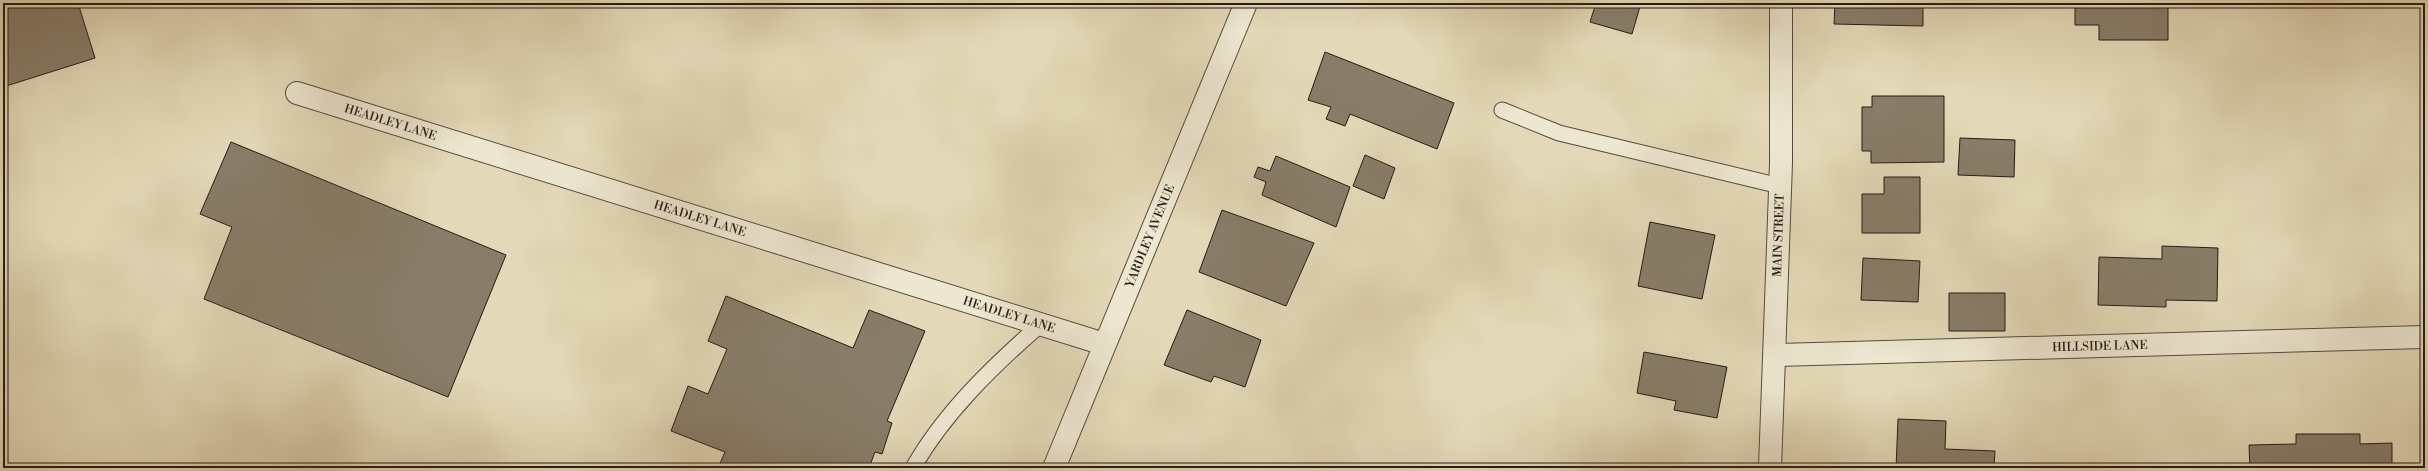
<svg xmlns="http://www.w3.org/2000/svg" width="2428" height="471" font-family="'Libre Bodoni',serif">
<rect width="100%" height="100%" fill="#e3d8b7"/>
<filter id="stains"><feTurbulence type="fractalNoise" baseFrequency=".005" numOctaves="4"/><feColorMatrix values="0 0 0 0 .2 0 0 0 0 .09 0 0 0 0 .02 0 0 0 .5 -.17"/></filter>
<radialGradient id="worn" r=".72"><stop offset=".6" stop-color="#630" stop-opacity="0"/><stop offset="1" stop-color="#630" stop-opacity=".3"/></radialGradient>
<!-- building -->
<path fill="#887d69" stroke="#261b15" d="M3,3H78L95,58L3,87Z
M1596,3H1641L1632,34L1590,22Z
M1835,3H1923V26L1834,24Z
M2075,3H2168V40H2099V25H2075Z
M1325,52L1454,103L1437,149L1350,114L1345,126L1326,119L1331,107L1308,100Z
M1872,96H1944V162L1871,163V151H1862V107H1872Z
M1960,138L2015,140L2014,177L1958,175Z
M231,142L506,255L448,397L204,299L232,227L200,214Z
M1365,155L1395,168L1384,199L1353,186Z
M1276,156L1350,187L1336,227L1262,195L1266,182L1254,177L1258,167L1270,171Z
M1884,177H1920V233H1862V194H1884Z
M1222,210L1314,243L1286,306L1199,272Z
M1650,222L1715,235L1702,299L1638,286Z
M2162,246L2218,248L2217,301L2166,300V307L2098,305L2099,257L2162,259Z
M1863,258L1920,261L1918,302L1861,300Z
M1949,293H2005V331H1949Z
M726,296L853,348L869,310L925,331L887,421L892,423L882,454L875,452L869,468H764L752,463L750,468H718L725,452L671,431L688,386L708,394L727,349L708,341Z
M1187,310L1261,340L1245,387L1214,376L1211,382L1164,365Z
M1644,352L1727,367L1717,418L1674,410L1676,401L1637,393Z
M1898,419L1946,421L1945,449L1995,451L1994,468H1896Z
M2296,434H2360V444L2392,443V468H2250L2249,445L2296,444Z"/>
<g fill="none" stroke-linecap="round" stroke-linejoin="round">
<!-- service casing -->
<g stroke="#554a3e" stroke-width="17">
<path id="service" d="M1502,110L1559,133L1780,186
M913,468C944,413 993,366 1041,324"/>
</g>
<!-- minor casing -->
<g stroke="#554a3e" stroke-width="24">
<g id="minor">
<path id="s1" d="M297,93L1104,344"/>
<path id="s2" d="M1775,355L2425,337"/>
<path id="s3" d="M1054,468L1246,3"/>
<path id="s4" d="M1770,468L1781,163V3"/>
</g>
</g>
<!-- service -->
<use href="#service" stroke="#ede6d0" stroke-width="15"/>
<!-- minor -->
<use href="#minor" stroke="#ede6d0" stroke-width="22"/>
</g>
<g text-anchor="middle" stroke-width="3" stroke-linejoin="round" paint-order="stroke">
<!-- street labels -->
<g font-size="12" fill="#261b15" stroke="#ede6d0">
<text dy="4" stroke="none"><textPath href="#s1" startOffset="98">HEADLEY LANE</textPath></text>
<text dy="4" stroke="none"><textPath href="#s1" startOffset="422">HEADLEY LANE</textPath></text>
<text dy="4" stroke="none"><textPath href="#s3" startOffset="251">YARDLEY AVENUE</textPath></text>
<text dy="4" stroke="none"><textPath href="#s4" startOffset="233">MAIN STREET</textPath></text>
<text dy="4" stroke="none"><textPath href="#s1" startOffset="746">HEADLEY LANE</textPath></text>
<text dy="4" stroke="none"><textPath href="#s2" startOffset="325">HILLSIDE LANE</textPath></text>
</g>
</g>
<!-- margin -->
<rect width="2428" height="471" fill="none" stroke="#e3d8b7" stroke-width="16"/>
<rect x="4" y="4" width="2420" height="463" fill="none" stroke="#261b15" stroke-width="2"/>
<rect x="8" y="8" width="2412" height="455" fill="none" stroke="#261b15"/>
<rect width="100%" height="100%" filter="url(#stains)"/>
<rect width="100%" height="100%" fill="url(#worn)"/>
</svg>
